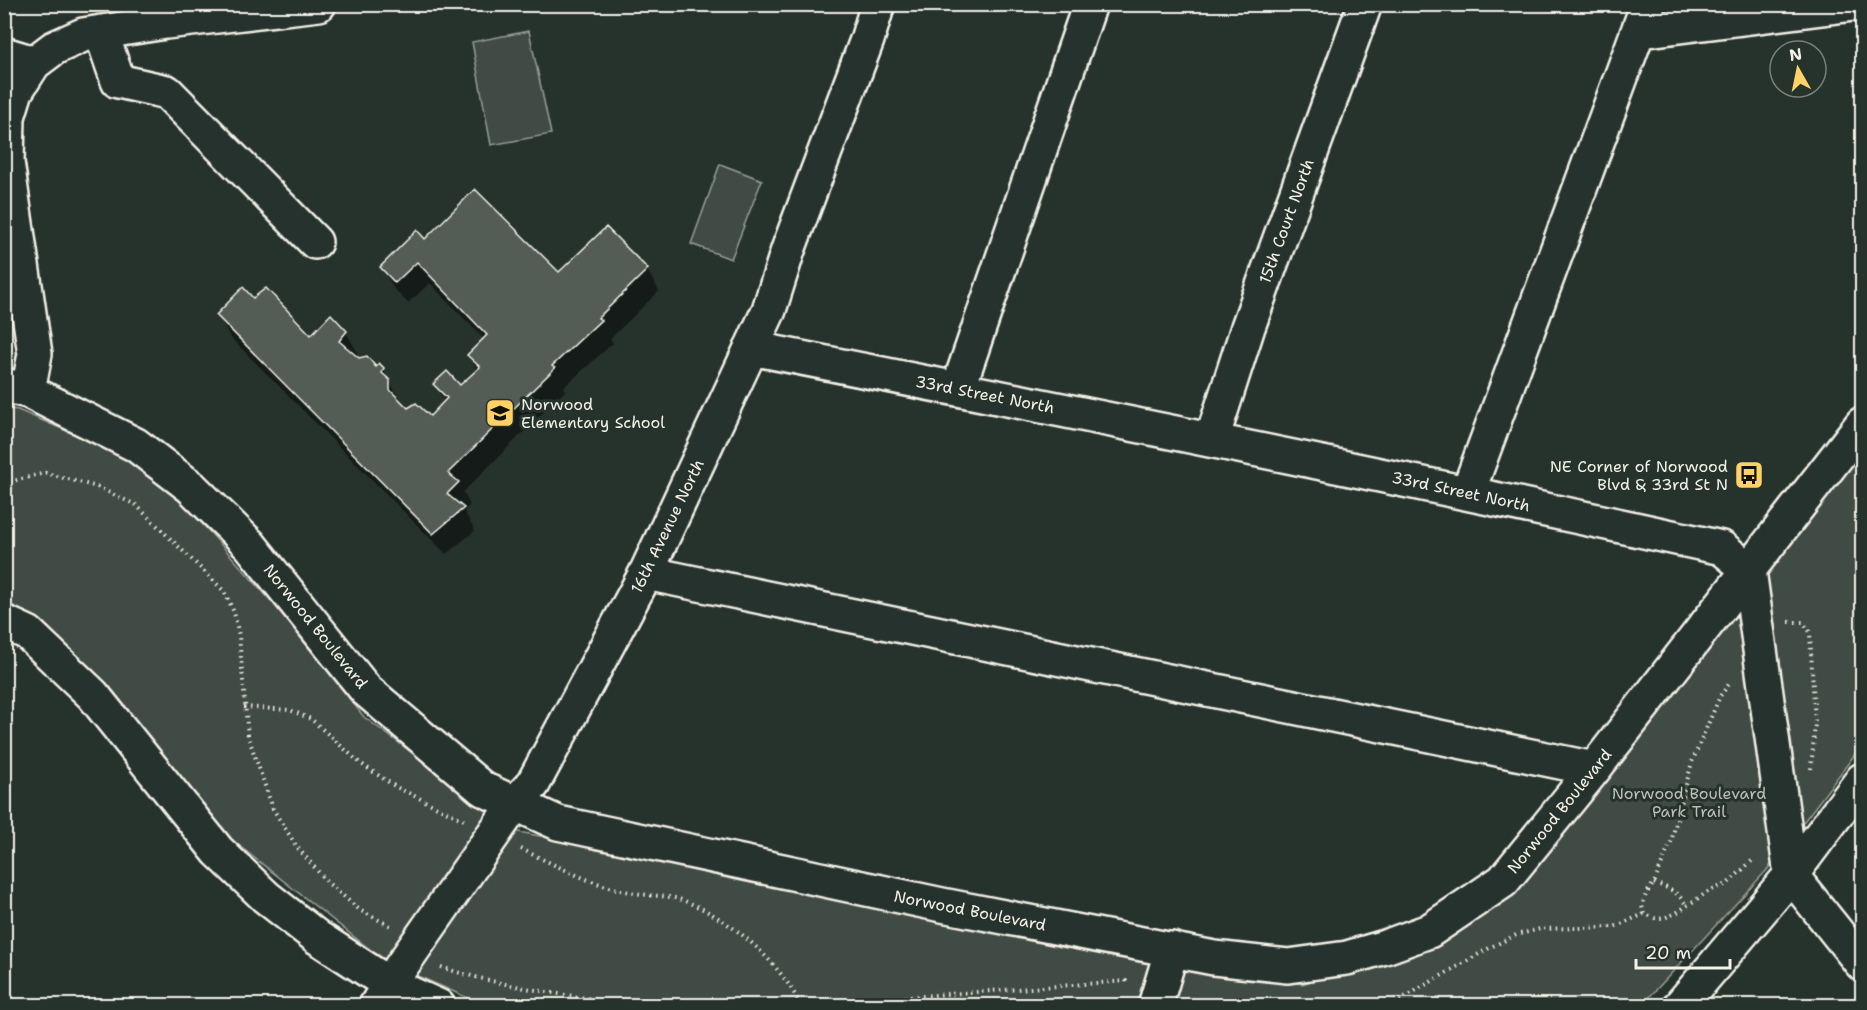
<svg xmlns="http://www.w3.org/2000/svg" width="1867" height="1010" font-family="'Shantell Sans',sans-serif">
<rect width="100%" height="100%" fill="#26332d"/>
<filter id="ink" filterUnits="userSpaceOnUse"><feTurbulence type="fractalNoise" baseFrequency=".0167" numOctaves="2"/><feDisplacementMap in="SourceGraphic" scale="12" xChannelSelector="R" yChannelSelector="G"/><feConvolveMatrix kernelMatrix="1 2 1 2 8 2 1 2 1" color-interpolation-filters="sRGB"/></filter>
<g filter="url(#ink)">
<!-- green -->
<path fill="#414b45" stroke="#9a9e96" stroke-width="1.5" d="M529,31L551,134L491,145L472,42Z
M720,164L762,180L731,259L691,244Z
M4,408L18,410L127,457L190,510L272,602L364,717L519,832L1302,984L1436,941L1862,439V745L1767,870L1642,1005H484L386,962L218,829L89,667L12,607L5,605Z"/>
<!-- shadow -->
<path fill="#0007" d="M425,241L559,274L647,270L659,291L610,339L613,343L564,387L566,390L463,492L470,505L464,511L475,531L446,554L230,337L218,315L253,300L311,337L346,332L358,353L355,356L376,369H383L402,404L408,410L430,418L445,402L435,385L460,387L478,371L469,355L485,340L430,283L408,303L394,289L382,268Z"/>
<!-- building -->
<path fill="#525c55" stroke="#f4f1e8" stroke-width="1.5" d="M475,189L559,272L606,227L648,269L598,318L601,320L552,366L555,368L448,473L459,482L447,494L464,508L433,534L216,315L243,287L253,298L266,288L311,335L331,314L347,331L339,341L359,358L367,356L376,367L379,363L384,368L382,373L390,380V390L408,408L416,403L430,416L447,398L433,384L447,371L460,385L480,367L467,355L487,335L417,262L395,283L380,267L417,230L425,239Z"/>
<g fill="none" stroke-linecap="round" stroke-linejoin="round">
<!-- minor casing -->
<g stroke="#f4f1e8" stroke-width="38">
<path id="minor" d="M1640,31L1854,4
M101,32L118,81L167,92L315,242
M4,54L34,63
M751,348C1075,412 1399,477 1722,548L1749,570L1791,875L1862,964
M4,385L28,391L136,445L191,487L250,545L366,690L483,789L558,823L942,905L1214,958L1288,966L1347,958L1385,947L1429,931L1503,881L1594,769L1862,424
M958,389L1090,4
M28,391L35,354L7,162L8,117L16,91L34,63L54,48L83,35L166,22L319,4
M1212,439L1248,327L1365,4
M1468,492L1648,4
M646,573L1594,769
M4,622L28,633L93,695L218,851L266,897L317,937L389,984L438,1006
M376,1006L389,984L516,802L533,784L646,573L769,310L788,250L867,40L878,4
M1155,1006L1172,949
M1680,1006L1791,875L1862,780"/>
</g>
<!-- path -->
<path stroke="#f4f1e8" stroke-width="4" stroke-dasharray="1.5 4.5" stroke-linecap="butt" d="M4,483L46,473L97,487L136,505L224,591L234,612L239,636L248,736L273,809L297,847L328,883L361,911L391,926
M1789,622H1803L1810,632L1815,725L1811,769
M244,707L290,710L311,719L360,763L396,787L464,820
M521,849C549,862 577,877 606,886C619,890 633,893 647,895C657,896 669,896 679,899C727,915 779,960 801,1006
M1654,883C1669,888 1678,892 1686,905
M1644,914L1642,906L1646,894L1654,883L1671,842L1692,762L1720,696L1730,683
M441,967C505,988 574,996 640,1006
M851,1006L881,999L1126,981V983
M1118,1006L1122,996
M1389,1006L1491,947L1516,935L1540,929L1614,927L1644,914L1655,918H1664L1676,913L1709,891L1727,884L1755,858"/>
<!-- minor -->
<use href="#minor" stroke="#26332d" stroke-width="33"/>
</g>
</g>
<!-- icons -->
<defs>
<g id="school-square" transform="scale(1.5)"><rect x="-9" y="-9" width="18" height="18" rx="4" fill="#ffd166" stroke="#26332d"/><path d="M0-5L7-2L0 1L-7-2ZM-4 1L0 2.5L4 1V4Q0 6-4 4Z" fill="#111"/></g>
<g id="bus-square" transform="scale(1.5)"><rect x="-9" y="-9" width="18" height="18" rx="4" fill="#ffd166" stroke="#26332d"/><path d="M-5-6H5V4H4V6H2V4H-2V6H-4V4H-5ZM-3.5-4V0h7V-4ZM-3.5 1.2v1.5H-2V1.2ZM2 1.2v1.5H3.5V1.2Z" fill="#111"/></g>
</defs>
<g fill-rule="evenodd">
<use href="#school-square" x="500" y="413"/>
<use href="#bus-square" x="1749" y="475"/>
</g>
<g text-anchor="middle" stroke-width="6" stroke-linejoin="round" paint-order="stroke">
<!-- street labels -->
<g font-size="16" fill="#f4f1e8" stroke="#26332d">
<text transform="translate(1286 221) rotate(-70)" y="6">15th Court North</text>
<text transform="translate(985 394) rotate(11)" y="6">33rd Street North</text>
<text transform="translate(1461 491) rotate(12)" y="6">33rd Street North</text>
<text transform="translate(667 526) rotate(-64)" y="6">16th Avenue North</text>
<text transform="translate(316 626) rotate(51)" y="6">Norwood Boulevard</text>
<text transform="translate(1559 811) rotate(-51)" y="6">Norwood Boulevard</text>
<text transform="translate(970 910) rotate(11)" y="6">Norwood Boulevard</text>
</g>
<!-- poi labels -->
<g font-size="16" fill="#f4f1e8" stroke="#26332d" text-anchor="start">
<text x="521" y="410">Norwood<tspan x="521" dy="18">Elementary School</tspan></text>
<text x="1728" y="472" text-anchor="end">NE Corner of Norwood<tspan x="1728" dy="18">Blvd &amp; 33rd St N</tspan></text>
</g>
<!-- park labels -->
<g font-size="16" fill="#bebfb7" stroke="#26332d">
<text x="1689" y="799">Norwood Boulevard<tspan x="1689" dy="18">Park Trail</tspan></text>
</g>
</g>
<!-- margin -->
<rect width="1867" height="1010" fill="none" stroke="#26332d" stroke-width="24"/>
<rect x="12" y="12" width="1843" height="986" fill="none" stroke="#f4f1e8" stroke-width="2" filter="url(#ink)"/>
<!-- north arrow -->
<g transform="translate(1798 69) rotate(351)"><circle r="28" fill="#26332d" stroke="#787f78" stroke-width="1.5"/>
<path d="M0-4.5L10 22L0 15L-10 22Z" fill="#ffd166"/>
<text y="-9" font-size="16" font-weight="bold" text-anchor="middle" fill="#f4f1e8">N</text>
</g>
<!-- scale -->
<path d="M1636 959v9h94v-9" fill="none" stroke="#f4f1e8" stroke-width="3"/>
<text x="1645" y="959" font-size="18" fill="#f4f1e8" stroke="#26332d" stroke-width="4.5" paint-order="stroke">20 m</text>
</svg>
